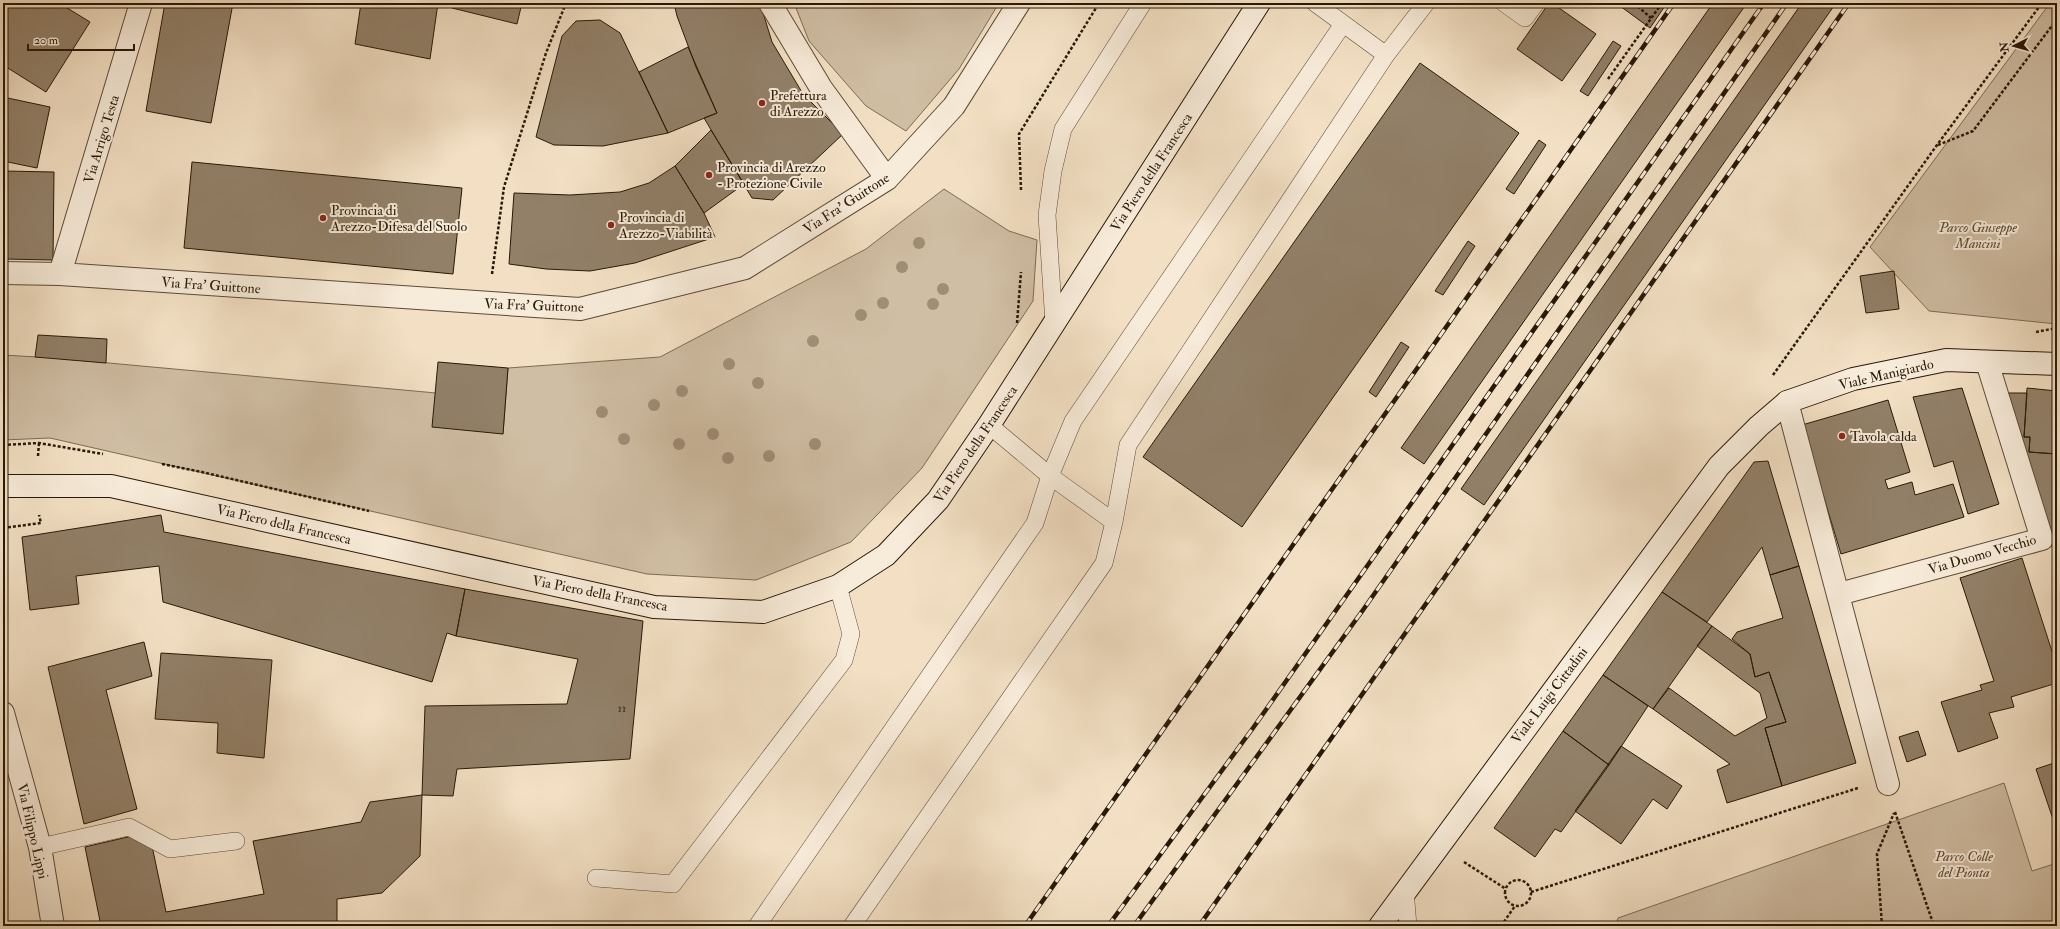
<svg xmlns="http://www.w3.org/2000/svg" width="2060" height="929" font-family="'IM FELL Double Pica',serif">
<rect width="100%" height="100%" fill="#f3e0c4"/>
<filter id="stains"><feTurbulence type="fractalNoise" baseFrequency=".005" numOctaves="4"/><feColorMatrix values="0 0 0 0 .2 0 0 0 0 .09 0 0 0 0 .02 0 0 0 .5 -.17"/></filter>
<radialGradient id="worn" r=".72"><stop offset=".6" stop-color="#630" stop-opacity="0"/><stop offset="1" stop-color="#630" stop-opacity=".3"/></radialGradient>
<!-- green -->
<path fill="#d0bea4" stroke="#7c6c56" d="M794,3H999L959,69L906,131L866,106L809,41Z
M2050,3H2057V324L1929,311L1870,247Z
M944,189L1009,231L1037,240L1033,301L922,468L851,542L756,580L647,574L50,438L3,440V355L54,358L436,393L503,434L508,368L660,357L866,249Z
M2004,783L2032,871L2057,863V926H1616L1618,918Z"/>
<!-- building -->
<path fill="#928069" stroke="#281907" d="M3,3H59L90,22L46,92L3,65V49L8,41L3,37Z
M165,3H233L211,123L146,111Z
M361,3H438L430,59L355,44Z
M453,3H522L517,24L452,8Z
M674,3H760L772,42L803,94L843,134L773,200L752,198L704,118L717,113L696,67L677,16Z
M1549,3H1552L1596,34L1562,81L1517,49Z
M1616,3H1667L1650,28Z
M1713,3H1747L1424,464L1401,448Z
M1802,3H1836L1484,505L1461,489Z
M600,20L620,33L668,133L603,146L554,145L536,137L562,36L576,21Z
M1613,41L1621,46L1588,96L1580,91Z
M688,47L717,113L668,133L639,72Z
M1420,63L1519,133L1242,527L1143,457Z
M3,97L50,107L37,168L3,161Z
M711,130L744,184L704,213L675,166Z
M1539,140L1546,145L1514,194L1506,189Z
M192,162L462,188L453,274L184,248Z
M675,166L704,213L715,237L635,263L590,271L546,269L509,264L514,193L570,195L620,192L649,183Z
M4,171L54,172L53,260L3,259Z
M1468,241L1475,246L1443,295L1435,291Z
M1894,271L1899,309L1866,313L1860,276Z
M38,335L107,339L106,363L35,357Z
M1401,342L1409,347L1376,397L1369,392Z
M438,362L508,368L503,434L432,427Z
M1962,388L1999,504L1968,514L1953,461L1934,467L1913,397Z
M2027,388L2057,391V454L2029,452L2030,437H2024Z
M2001,393H2027L2024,437H2030L2029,452L2057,454V561Z
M1888,400L1910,472L1885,480L1888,489L1912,482L1915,495L1953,484L1964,517L1841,554L1802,425Z
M1768,461L1799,566L1770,575L1762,547L1707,622L1662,592L1754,462Z
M161,515L164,532L465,589L456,636L447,633L432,682L163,602L159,566L76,576L79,604L30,610L22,537Z
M2022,558L2057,667V683L2011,697L2014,707L1989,713L1998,738L1958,752L1941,702L1982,690L1980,685L1994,681L1960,578Z
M1799,566L1856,763L1782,786L1765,728L1786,722L1769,672L1755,677L1750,654L1732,639L1737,632L1783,618L1770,575Z
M465,589L643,621L630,759L457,769L453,796L422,795L425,706L567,704L578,659L456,636Z
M1662,592L1712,626L1653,709L1603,675Z
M1712,626L1750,654L1755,677L1769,672L1786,722L1765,728L1782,786L1727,803L1717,770L1730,764L1653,709L1669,688L1735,736L1767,718L1760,693L1697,646Z
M144,642L152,676L106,690L137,809L84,824L48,667Z
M161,653L272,660L264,758L217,753L218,723L155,719Z
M1603,675L1648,706L1609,765L1563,731Z
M1563,731L1609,765L1561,832L1555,829L1535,857L1494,828Z
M1918,731L1926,755L1907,762L1899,737Z
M1621,746L1682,786L1667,809L1653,799L1621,844L1575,811Z
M2057,762V831L2036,769Z
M422,795L420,856L382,893L337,899V926H101L85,847L132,836L152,846L166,912L264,894L253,841L361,822L370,802Z"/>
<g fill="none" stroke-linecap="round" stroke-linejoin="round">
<!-- service casing -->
<g stroke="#5b4b36" stroke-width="18">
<path id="service" d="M1315,3L1386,55L1128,445L1114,522L1050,476L1073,421L1343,24
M1504,3L1525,18L1536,3
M1386,55L1426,3
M1054,324L1047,215L1053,171L1063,129L1143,3
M40,847L129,827L170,849L236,841
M596,878L673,884L844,660L851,634L838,586
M1405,890L1408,926
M757,926L1035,523L1050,476L989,425
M852,926L1104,563L1114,522"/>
</g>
<!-- minor casing -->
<g stroke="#5b4b36" stroke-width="24">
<path id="minor" d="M770,3L821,88L887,179
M3,273L60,274L580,309L745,268L887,179L954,106L1019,3
M60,274L141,3
M1787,402L1888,784
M1839,594L2042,539L1987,362
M3,713L40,847L53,926"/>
</g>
<!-- secondary casing -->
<g stroke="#281907" stroke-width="24">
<path id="secondary" d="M3,486H111L654,607L763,612L838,586L886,555L938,500L989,425L1259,3
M1380,926L1719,466L1759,426L1787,402L1853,379L1946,360L2057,364"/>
</g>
<!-- path -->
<path stroke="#281907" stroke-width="2.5" stroke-dasharray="3 2" stroke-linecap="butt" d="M1634,3L1651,18
M1608,79L1662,3
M1938,145L1973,131L2057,19
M1021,190L1019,134L1099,3
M492,274L504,187L546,53L566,3
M1017,323L1021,272
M2036,332L2057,328
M1773,375L1937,145L2042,3
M3,445L39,443L103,454
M38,456L39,443
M162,464L202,472L369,511
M3,528L41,523L39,515
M1895,812L1934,926
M1464,862L1506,889
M1505 893a13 13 0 1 1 26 0a13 13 0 1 1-26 0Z
M1531,892L1858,788
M1501,926L1515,906
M1882,926L1877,854L1894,813"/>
<!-- service -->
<use href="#service" stroke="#f7ebd9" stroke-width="17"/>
<!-- minor -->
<use href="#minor" stroke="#f7ebd9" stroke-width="22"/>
<!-- secondary -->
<use href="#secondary" stroke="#f7ebd9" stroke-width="22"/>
<!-- rail casing -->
<g stroke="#281907" stroke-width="4.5">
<path id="rail" d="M1025,926L1674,3
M1108,926L1253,728L1764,3
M1134,926L1363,610L1787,3
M1199,926L1849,3"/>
</g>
<!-- rail -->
<use href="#rail" stroke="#f7ebd9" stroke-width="3" stroke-dasharray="9" stroke-linecap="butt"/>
</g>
<!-- trees -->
<g fill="#9f8e76">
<circle cx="919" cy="243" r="6"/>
<circle cx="902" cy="267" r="6"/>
<circle cx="943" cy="289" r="6"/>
<circle cx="883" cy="303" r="6"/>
<circle cx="933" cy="304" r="6"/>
<circle cx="861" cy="315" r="6"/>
<circle cx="813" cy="341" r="6"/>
<circle cx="729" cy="364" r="6"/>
<circle cx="758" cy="383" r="6"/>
<circle cx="682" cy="391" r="6"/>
<circle cx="654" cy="405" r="6"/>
<circle cx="602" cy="412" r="6"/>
<circle cx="713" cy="434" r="6"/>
<circle cx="624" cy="439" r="6"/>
<circle cx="679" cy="444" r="6"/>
<circle cx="815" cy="444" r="6"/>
<circle cx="769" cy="456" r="6"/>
<circle cx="728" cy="458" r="6"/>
</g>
<!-- markers -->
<g fill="#8f2418" stroke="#f7ebd9" stroke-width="1.5">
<circle cx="762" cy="103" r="4"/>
<circle cx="709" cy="175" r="4"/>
<circle cx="323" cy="218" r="4"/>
<circle cx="611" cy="225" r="4"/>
<circle cx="1842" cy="436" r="4"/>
</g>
<g text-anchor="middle" stroke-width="4" stroke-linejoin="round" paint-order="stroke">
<!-- number labels -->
<g font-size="12" fill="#423320">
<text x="622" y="712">11</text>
</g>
<!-- poi labels -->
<g font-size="14" fill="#281907" stroke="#f7ebd9" text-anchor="start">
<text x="770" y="100">Prefettura<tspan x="770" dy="16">di Arezzo</tspan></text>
<text x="717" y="172">Provincia di Arezzo<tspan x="717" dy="16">- Protezione Civile</tspan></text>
<text x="331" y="215">Provincia di<tspan x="331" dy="16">Arezzo-Difesa del Suolo</tspan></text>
<text x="619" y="222">Provincia di<tspan x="619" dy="16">Arezzo-Viabilità</tspan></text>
<text x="1850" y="441">Tavola calda</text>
</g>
<!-- street labels -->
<g font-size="14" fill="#281907" stroke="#f7ebd9">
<text transform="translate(101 139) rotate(-73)" y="5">Via Arrigo Testa</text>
<text transform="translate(1151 172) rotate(-57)" y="5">Via Piero della Francesca</text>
<text transform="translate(846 203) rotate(-33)" y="5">Via Fra' Guittone</text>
<text transform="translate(211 285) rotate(4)" y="5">Via Fra' Guittone</text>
<text transform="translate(534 305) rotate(2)" y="5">Via Fra' Guittone</text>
<text transform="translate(1886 374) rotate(-13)" y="5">Viale Manigiardo</text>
<text transform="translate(975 444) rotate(-56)" y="5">Via Piero della Francesca</text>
<text transform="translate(284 524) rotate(13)" y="5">Via Piero della Francesca</text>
<text transform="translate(1982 554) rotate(-16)" y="5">Via Duomo Vecchio</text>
<text transform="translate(600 593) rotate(11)" y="5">Via Piero della Francesca</text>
<text transform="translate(1549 695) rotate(-53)" y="5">Viale Luigi Cittadini</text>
<text transform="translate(33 831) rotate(77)" y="5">Via Filippo Lippi</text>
</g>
<!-- park labels -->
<g font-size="14" font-style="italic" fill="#5a4b36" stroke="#f7ebd9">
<text x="1978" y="232">Parco Giuseppe<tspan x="1978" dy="16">Mancini</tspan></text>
<text x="1964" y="861">Parco Colle<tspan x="1964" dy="16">del Pionta</tspan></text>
</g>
</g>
<!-- margin -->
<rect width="2060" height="929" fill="none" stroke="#f3e0c4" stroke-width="16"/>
<rect x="4" y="4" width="2052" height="921" fill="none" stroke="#281907" stroke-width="2"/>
<rect x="8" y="8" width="2044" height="913" fill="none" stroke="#281907"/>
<!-- north arrow -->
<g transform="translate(2014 46) rotate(264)" stroke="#f7ebd9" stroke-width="3" paint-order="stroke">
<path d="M0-3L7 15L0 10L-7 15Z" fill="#281907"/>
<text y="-6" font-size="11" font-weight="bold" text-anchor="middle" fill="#281907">N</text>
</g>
<!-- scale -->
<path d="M28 44v6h106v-6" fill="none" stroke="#281907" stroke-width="2"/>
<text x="34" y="44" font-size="12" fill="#281907" stroke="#f7ebd9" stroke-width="3" paint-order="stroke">20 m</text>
<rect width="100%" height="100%" filter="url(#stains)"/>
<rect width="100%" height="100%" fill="url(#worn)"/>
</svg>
